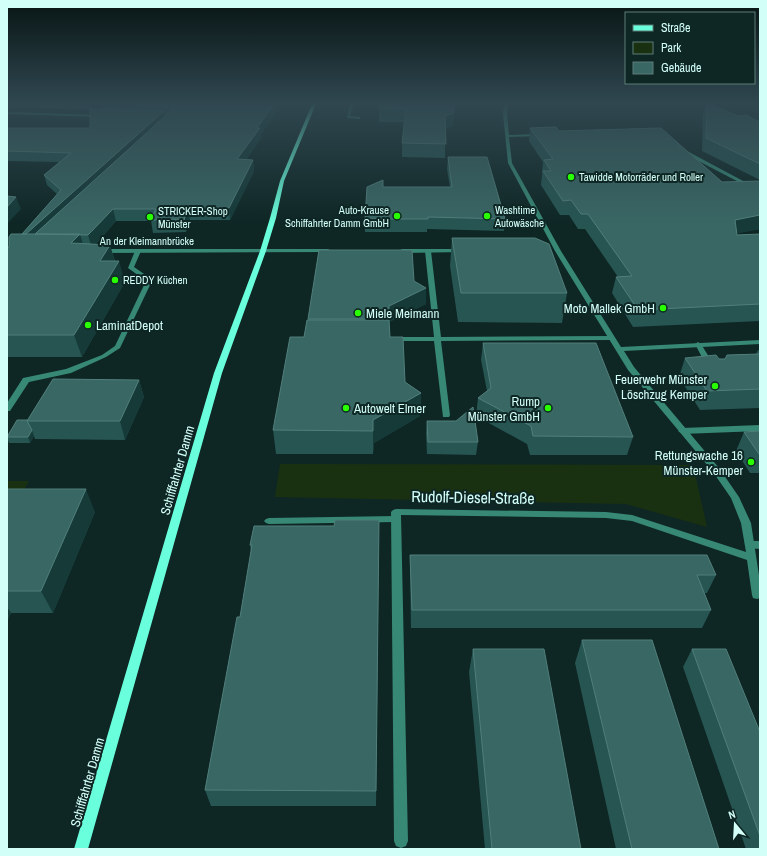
<svg xmlns="http://www.w3.org/2000/svg" width="767" height="856" font-family="'Archivo Narrow',sans-serif">
<rect width="100%" height="100%" fill="#0e2624"/>
<!-- green -->
<path fill="#1a3111" d="M280,464L693,465L707,527L626,504L275,497Z
M7,481H29L7,522Z"/>
<g fill="none" stroke-linecap="round" stroke-linejoin="round">
<!-- service -->
<path fill="#378875" fill-rule="evenodd" d="M350,104H354L350,116L360,117V119L347,118Z
M138,249L141,251L134,267L147,276L151,283L120,348L106,357L71,373L29,382L10,411H7V403L23,378L66,369L102,355L115,346L145,283L142,278L128,268L135,251Z
M428,249L431,251L441,337L612,336L615,338L612,340L441,341L450,415L449,417H443L434,341H394L391,339L394,337H434L425,251Z
M698,342L701,344L714,365L713,367H707L706,365L695,344Z
M760,425V431L682,434L678,431L682,428Z
M396,516L399,517L401,519L399,521L396,522L269,524L266,523L264,521L266,519L269,518Z
M750,541H760V549L747,548L745,545L747,542Z"/>
<!-- minor -->
<path fill="#378875" fill-rule="evenodd" d="M504,104H508L507,114L509,135L539,134L541,135L539,136L509,137L512,163L561,251L621,347L760,340V344L624,351L634,367L719,468L739,497L751,523L760,582V598L757,599L753,598L752,595L747,560L632,521L606,518L401,515L408,841L406,846L401,848L396,846L394,841L391,512L393,510L396,509L606,512L632,515L746,552L741,523L731,498L713,472L628,370L555,251L508,163L503,114Z
M7,112L100,115L102,116L100,117L7,114Z
M683,151H687L760,190V193L683,153Z
M328,249L331,251L330,252L102,253L99,251L102,249Z
M462,249L465,251L464,252L402,253L399,251L402,249Z"/>
<!-- secondary -->
<path fill="#6affdc" fill-rule="evenodd" d="M312,104H316L284,181L276,218L266,251L222,373L88,849H74L214,373L260,251L270,218L280,181Z"/>
</g>
<!-- wall -->
<path fill="#265552" fill-rule="evenodd" d="M9,104H282L261,134V138L246,160H253L254,171L230,220H190L186,232L153,233L151,221H116L95,245H110L115,261L125,282L82,357H7V247H9L22,234L57,194L47,185L44,175L59,162L7,161V128H90V110L9,107ZM100,107L101,110L97,109Z
M454,104L453,126L445,129V158L402,157V143L404,122H379V108Z
M706,104H710L738,116L760,122V180L702,151L703,115Z
M530,128L559,131L722,182L760,181V229L737,233V235L760,234V321L633,327L612,293L616,277H618L585,229H578L569,215H560L541,185L542,175V173L543,162L529,141Z
M448,157L505,219L504,231L427,229V232H365V219L383,187H450L447,169Z
M452,238L567,293L562,323L458,322L450,266Z
M414,281L426,304L389,322L390,337L405,382L421,393L420,416L374,443L373,454H276L273,430L304,337L308,320V319Z
M483,343L633,437L627,455H530L527,444L476,416L478,398L487,391L481,360Z
M758,350H760V408L700,410L679,377L685,358L725,359L756,354Z
M139,380L144,397L125,440L35,439L34,436L30,443H9L7,438V436L28,420Z
M427,421L478,442L476,455L427,454L426,433Z
M760,431V473H750L736,451L744,432Z
M7,490L95,512L53,613H11L7,622Z
M379,520L376,806H211L205,790L240,617L251,552L250,545L334,526Z
M410,555L716,575L707,593H704L711,610L702,628H411L410,573Z
M582,640L719,849H616L575,663Z
M473,649L581,849H485L469,672Z
M692,649L760,732V849H746L683,667Z"/>
<!-- shaded-wall -->
<path fill="#153a38" d="M91,104H99L100,107L93,113Z
M274,104H282L261,134V138L239,170L237,159L257,128Z
M164,111L165,120L34,235L24,236Z
M454,113L453,126L445,129V116Z
M253,160L254,171L230,220L229,208Z
M16,197L21,209L7,224V207Z
M188,208L190,220L186,232L184,220Z
M113,209L116,221L92,248L88,235Z
M760,215V229L730,235L735,220Z
M80,234L86,254L71,243Z
M110,245L116,266L100,261Z
M119,261L125,282L82,357L74,335Z
M426,288V304L389,322V306Z
M139,380L144,397L125,440L120,421Z
M421,393L420,416L374,443L373,454V420Z
M32,430L34,436L30,443L28,437Z
M86,489L95,512L53,613L41,591Z
M379,520V539L376,806V791Z
M7,607L11,613L7,622Z"/>
<!-- building -->
<path fill="#396764" stroke="#517f7b" d="M120,104H274L257,128H260L237,159L253,160L229,208H188L184,220H150L156,209H113L88,235L35,234L173,109V107Z
M379,104H454V113L445,116L446,144L402,143L406,109L379,108Z
M707,104H710L738,116L746,115L760,122V164L706,138Z
M90,109L164,111L26,234H22L61,190L44,175L71,153L7,151V128H90Z
M556,127L559,131L661,128L722,182L760,181V215L735,220L737,235L760,234V304L638,310L616,277L632,276L588,214H581L571,200L563,201L543,171H551L544,160L553,159L530,128Z
M448,157H487L505,219L428,217V219H365L367,187L383,180V187H452Z
M7,196L16,197L7,207Z
M11,234H80L71,243L110,245L100,261H119L74,335H7V247H9V237Z
M452,238H535L549,244L567,293H461Z
M319,250H412L414,281L426,288L389,306V319H308Z
M307,320H389L390,337H403L405,382L421,393L373,420V431L273,430L290,337H304Z
M483,343H596L633,437L533,436L531,426L478,398L491,388Z
M760,354V389L707,391L685,358L716,355L719,359H725L727,355Z
M53,379L139,380L120,421H27Z
M473,407L478,442H428L427,421H456Z
M17,420H28L27,421L32,430L28,437H7Z
M760,431V454H759L744,432Z
M8,489H86L41,591H7V490Z
M335,520H379L376,791L205,790L237,617H240L252,545H250L254,526H334Z
M410,555H707L716,575H697L711,610H412Z
M582,640H652L719,849H632Z
M473,649H544L581,849H492Z
M692,649H726L760,732V836Z"/>
<!-- sky -->
<linearGradient id="sky" x2="0" y2="1"><stop stop-color="#081514"/><stop offset="0.46" stop-color="#304750"/><stop offset="1" stop-color="#304750" stop-opacity="0"/></linearGradient>
<rect width="767" height="224" fill="url(#sky)"/>
<!-- markers -->
<g fill="#29fe00" stroke="#0e2624" stroke-width="1.5">
<circle cx="571" cy="177" r="4"/>
<circle cx="397" cy="216" r="4"/>
<circle cx="487" cy="216" r="4"/>
<circle cx="150" cy="217" r="4"/>
<circle cx="115" cy="280" r="4"/>
<circle cx="663" cy="308" r="4"/>
<circle cx="358" cy="313" r="4"/>
<circle cx="88" cy="325" r="4"/>
<circle cx="715" cy="386" r="4"/>
<circle cx="346" cy="408" r="4"/>
<circle cx="548" cy="408" r="4"/>
<circle cx="751" cy="462" r="4"/>
</g>
<g text-anchor="middle" stroke-width="4" stroke-linejoin="round" paint-order="stroke">
<!-- far-poi labels -->
<g font-size="11" fill="#d3fff9" stroke="#0e2624" text-anchor="start">
<text x="579" y="181">Tawidde Motorräder und Roller</text>
<text x="389" y="214" text-anchor="end">Auto-Krause<tspan x="389" dy="13">Schiffahrter Damm GmbH</tspan></text>
<text x="495" y="214">Washtime<tspan x="495" dy="13">Autowäsche</tspan></text>
<text x="158" y="215">STRICKER-Shop<tspan x="158" dy="13">Münster</tspan></text>
<text x="123" y="284">REDDY Küchen</text>
</g>
<!-- far-street labels -->
<g font-size="11" fill="#d3fff9" stroke="#0e2624">
<text x="147" y="245">An der Kleimannbrücke</text>
</g>
<!-- poi labels -->
<g font-size="13" fill="#d3fff9" stroke="#0e2624" text-anchor="end">
<text x="655" y="313">Moto Mallek GmbH</text>
<text x="366" y="318" text-anchor="start">Miele Meimann</text>
<text x="96" y="330" text-anchor="start">LaminatDepot</text>
<text x="707" y="384">Feuerwehr Münster<tspan x="707" dy="15">Löschzug Kemper</tspan></text>
<text x="540" y="406">Rump<tspan x="540" dy="15">Münster GmbH</tspan></text>
<text x="354" y="413" text-anchor="start">Autowelt Elmer</text>
<text x="743" y="460">Rettungswache 16<tspan x="743" dy="15">Münster-Kemper</tspan></text>
</g>
<!-- street labels -->
<g font-size="13" fill="#d3fff9" stroke="#0e2624">
<text transform="translate(177 470) rotate(-74)" y="5">Schifffahrter Damm</text>
<text transform="translate(87 782) rotate(-74)" y="5">Schifffahrter Damm</text>
</g>
<!-- near-street labels -->
<g font-size="16" fill="#d3fff9" stroke="#0e2624">
<text transform="translate(473 497) rotate(1)" y="6">Rudolf-Diesel-Straße</text>
</g>
</g>
<!-- border -->
<rect width="767" height="856" fill="none" stroke="#d3fff9" stroke-width="16"/>
<!-- legend -->
<rect x="625" y="12" width="130" height="72" fill="#0e2624" stroke="#5d7d79"/>
<rect x="633" y="25" width="20" height="6" fill="#6affdc" stroke="#5d7d79"/>
<text x="661" y="32" font-size="12" fill="#d3fff9">Straße</text>
<rect x="633" y="42" width="20" height="12" fill="#1a3111" stroke="#5d7d79"/>
<text x="661" y="52" font-size="12" fill="#d3fff9">Park</text>
<rect x="633" y="62" width="20" height="12" fill="#396764" stroke="#5d7d79"/>
<text x="661" y="72" font-size="12" fill="#d3fff9">Gebäude</text>
<!-- north arrow -->
<g transform="translate(735 824) rotate(342)" stroke="#0e2624" stroke-width="3" paint-order="stroke">
<path d="M0-3L7 15L0 10L-7 15Z" fill="#d3fff9"/>
<text y="-6" font-size="11" font-weight="bold" text-anchor="middle" fill="#d3fff9">N</text>
</g>
</svg>
